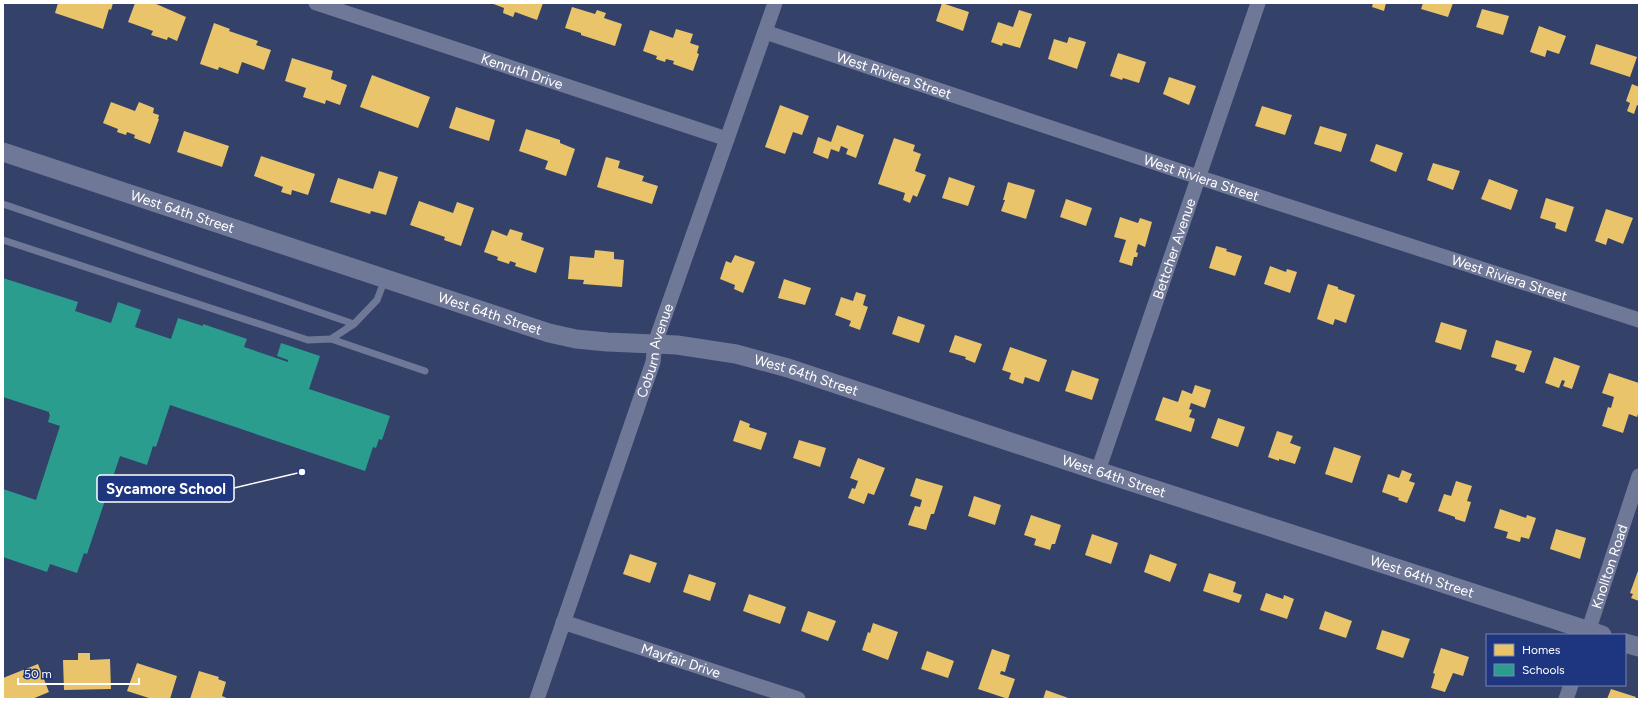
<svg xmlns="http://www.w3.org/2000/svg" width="1642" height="702" font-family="Figtree,sans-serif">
<rect width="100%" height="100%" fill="#344169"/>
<!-- homes -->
<path fill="#e9c46a" d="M58,3H113L111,10L109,9L103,29L55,13Z
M135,3L152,4L154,3L186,17L177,41L168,37L167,40L151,35L153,31L128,22Z
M491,3H543L537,20L515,12L513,17L503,13L504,8Z
M942,3L969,12L963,31L936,21Z
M1373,3H1386L1384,11L1372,7Z
M1423,3H1453L1448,17L1421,9Z
M572,7L595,14L597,10L606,13L604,18L622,24L615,46L581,35V33L565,28Z
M1482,9L1509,16L1503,35L1476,27Z
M1019,10L1032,14L1020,48L1003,43L1002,46L991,42L998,22L1013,27Z
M214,23L230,29L229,31L258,41L256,45L271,50L264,70L242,62L238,74L219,67L218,70L200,64Z
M1539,26L1566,36L1559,54L1547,50L1545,57L1530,52Z
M676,29L693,34L690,43L699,46L697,53L699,54L693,71L673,64L674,61L666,59L665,62L656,59L657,56L643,51L650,30L673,38Z
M1069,37L1086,42L1077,69L1048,59L1054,39L1067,43Z
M1596,44L1637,57L1630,77L1590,64Z
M1118,53L1146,62L1139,83L1123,78L1122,80L1110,76Z
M292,58L333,71L331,79L347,85L340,105L326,100L325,104L303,97L306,88L285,81Z
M372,75L430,97L418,128L360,107Z
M1169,77L1196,86L1189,105L1163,94Z
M1632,84L1639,87V106L1637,105L1634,114L1627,111L1630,103L1626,101Z
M111,102L135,111L139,102L154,108L153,113L159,115L158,119H159L150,144L134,138L135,135L127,132L126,135L117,132L118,129L103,123Z
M780,105L809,116L802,135L793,132L785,154L765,147Z
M1262,106L1292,115L1285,135L1255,126Z
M456,107L495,120L489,141L449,128Z
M837,125L864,135L856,158L846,154L848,149L841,146L839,152L831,149L828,159L813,153L818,137L831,142Z
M1320,126L1347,134L1341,152L1314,144Z
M526,129L560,140V143L575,149L566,176L545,169L548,161L519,151Z
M184,131L229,146L222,167L177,152Z
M894,138L915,145L913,151L921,154L915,171L926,175L917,197L913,195L910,203L903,200L905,193L878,184Z
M1376,144L1403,153L1396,172L1370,161Z
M261,156L315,174L308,195L292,190L291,195L281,192L283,187L254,176Z
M606,157L620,161L618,168L644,176L642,181L658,186L652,204L597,187Z
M1433,163L1460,171L1453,190L1427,180Z
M379,171L398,177L386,215L371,211L370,214L330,202L338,178L373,189Z
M949,177L975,186L968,206L942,198Z
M1489,179L1518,190L1511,210L1481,199Z
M1008,182L1035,190L1026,219L1001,211L1005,200H1003Z
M1546,198L1574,207L1566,232L1555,228L1556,223L1540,218Z
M1066,199L1092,208L1086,226L1060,217Z
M419,201L453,213L457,202L474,208L461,246L444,240L445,237L410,225Z
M1606,209L1633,218L1623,244L1608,238L1606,245L1595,241Z
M1120,217L1138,223L1140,218L1152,222L1145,247L1138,244L1136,252L1138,253L1137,257H1134L1132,266L1119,262L1126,240L1114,237Z
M510,229L523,233L521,240L544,248L536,273L515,266L516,263L510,261L509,264L497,260L498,257L484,252L492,230L507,236Z
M1216,246L1227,249L1226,251L1242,256L1235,276L1209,268Z
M595,250L614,252V259L624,260L622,287L583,284L584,280L568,279L570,256L594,258Z
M735,255L755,262L743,293L734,289L735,285L720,279L726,261L731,263Z
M1270,266L1286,272L1287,269L1297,272L1290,293L1264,284Z
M784,279L811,288L805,305L778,298Z
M1328,284L1338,287V289L1355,295L1346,323L1335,319L1333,325L1317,319Z
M856,292L866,295L863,305L868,307L860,330L849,326L851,321L835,315L841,297L853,301Z
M898,316L925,325L919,343L892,334Z
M1441,322L1467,330L1461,350L1435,342Z
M955,335L982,344L975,363L965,359L966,357L949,352Z
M1496,340L1532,351L1524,373L1515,370L1517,365L1491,357Z
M1010,347L1047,360L1039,382L1025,377L1023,384L1009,379L1011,373L1002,370Z
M1554,357L1580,366L1572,389L1563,386L1565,381L1562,380L1559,388L1545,383Z
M1072,370L1099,379L1092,400L1065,391Z
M1609,373L1639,383V411L1637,417L1629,414L1623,433L1602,426L1608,407L1611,408L1614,397L1602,393Z
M1195,385L1211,390L1205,408L1191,403L1189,409L1192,410L1189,417L1195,419L1191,432L1155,420L1163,397L1178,402L1182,390L1192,394Z
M1218,418L1245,427L1238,447L1211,438Z
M740,420L750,424L749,427L767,433L761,450L733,441Z
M1277,431L1293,436L1290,443L1301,447L1295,464L1279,459V461L1268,457Z
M799,440L826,448L820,467L793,458Z
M1334,447L1361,456L1352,483L1325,474Z
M858,458L885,468L874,495L868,493L864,504L848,498L852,488L855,489L858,481L850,478Z
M1402,470L1412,474L1409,481L1415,483L1407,503L1398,500L1399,498L1382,492L1388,474L1399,478Z
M916,478L943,486L934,514H931L926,530L908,525L915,506L920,507L922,500L910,496Z
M1456,481L1472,486L1467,501L1471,502L1465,522L1455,519V517L1438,511L1444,494L1451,496Z
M974,496L1001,505L995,525L968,516Z
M1500,509L1526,518L1527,515L1536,518L1529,539L1521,537L1520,542L1506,538L1508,532L1494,528Z
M1031,515L1061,525L1055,544H1052L1050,550L1034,545L1036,539L1024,535Z
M1556,529L1586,538L1580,559L1550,549Z
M1092,534L1118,543L1111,564L1085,555Z
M630,554L657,563L650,583L623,574Z
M1150,554L1177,564L1170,582L1144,572Z
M1639,568V601L1631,598L1633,594L1630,593Z
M1209,573L1236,582L1233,592L1242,595L1239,603L1203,591Z
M689,574L716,583L710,601L683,592Z
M1266,593L1283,599L1284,595L1294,599L1287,619L1260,610Z
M749,594L786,607L780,624L743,611Z
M808,611L836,621L828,641L801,631Z
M1325,611L1352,621L1346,638L1319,629Z
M873,623L898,632L888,660L862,650L868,632L870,633Z
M1382,630L1410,639L1403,658L1376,649Z
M1441,648L1469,657L1463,676L1453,673L1445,692L1431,688L1435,674L1433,673Z
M992,649L1010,655L1005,672L1001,671L1000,674L1015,679L1008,699L978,689Z
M927,651L954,661L948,678L921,669Z
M78,653H90V660L110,659L111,689L64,690L63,660H78Z
M137,663L177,676L170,699H152L127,691Z
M38,664L49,692L32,699H3V678Z
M199,671L219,677L218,679L226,682L222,696L229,699H190Z
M1611,689L1636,697L1635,699H1607Z
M1046,690L1071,699H1043Z"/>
<!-- schools -->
<path fill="#2a9d8f" d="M3,278L78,302L75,311L111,323L118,302L141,310L135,327L171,339L178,318L203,326V324L247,339L244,347L288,362V360L277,356L281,343L320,356L309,389L390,416L382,440L379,439L376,448L373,447L365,471L170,405L156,447L153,446L147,465L120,456L87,554L84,553L77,573L50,564L47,572L3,557V489L36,500L60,426L48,422L50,415L49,414V412L3,397Z"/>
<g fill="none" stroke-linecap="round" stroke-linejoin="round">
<!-- service -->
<path stroke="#707897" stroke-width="7" d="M3,204L354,324L377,300L385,279
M3,240L308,340L331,339L354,324
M331,339L425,371"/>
<!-- minor -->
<g stroke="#707897" stroke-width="15">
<path id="s1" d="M316,3L727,139"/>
<path id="s2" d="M765,32L1198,177L1639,320"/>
<path id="s3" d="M1098,471L1258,3"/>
<path id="s4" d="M563,622L798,699"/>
<path id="s5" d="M1587,635L1639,476"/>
<path id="s6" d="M537,699L653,362L655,343L775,3"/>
<path d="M1566,699L1571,685"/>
</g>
<!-- tertiary -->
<g stroke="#707897" stroke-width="19">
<path id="s7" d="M3,152L549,333L576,339L607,342L677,345L736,354L788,368L1098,471L1602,635"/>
<path d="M1625,643L1639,647"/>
</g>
</g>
<g text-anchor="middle" stroke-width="4" stroke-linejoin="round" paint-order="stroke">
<!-- street labels -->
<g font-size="14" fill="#fff" stroke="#1e357f">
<text dy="5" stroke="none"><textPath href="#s1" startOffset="217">Kenruth Drive</textPath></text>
<text dy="5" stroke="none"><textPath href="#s2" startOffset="136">West Riviera Street</textPath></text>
<text dy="5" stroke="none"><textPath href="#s2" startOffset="460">West Riviera Street</textPath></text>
<text dy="5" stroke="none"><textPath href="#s7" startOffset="189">West 64th Street</textPath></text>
<text dy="5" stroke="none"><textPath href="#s3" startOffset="235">Bettcher Avenue</textPath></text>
<text dy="5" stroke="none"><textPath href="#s2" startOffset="784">West Riviera Street</textPath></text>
<text dy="5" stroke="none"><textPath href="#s7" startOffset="513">West 64th Street</textPath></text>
<text dy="5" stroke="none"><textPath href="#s6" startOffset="368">Coburn Avenue</textPath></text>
<text dy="5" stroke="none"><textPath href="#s7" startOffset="837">West 64th Street</textPath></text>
<text dy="5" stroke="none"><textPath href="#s7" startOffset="1161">West 64th Street</textPath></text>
<text dy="5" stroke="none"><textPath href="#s5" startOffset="72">Knollton Road</textPath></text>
<text dy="5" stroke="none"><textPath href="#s7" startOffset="1485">West 64th Street</textPath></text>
<text dy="5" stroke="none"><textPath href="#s4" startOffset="124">Mayfair Drive</textPath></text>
</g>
</g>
<!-- callouts -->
<path fill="none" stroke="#fff" stroke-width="1.5" d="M302 472L234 488"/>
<circle fill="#fff" stroke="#1e357f" stroke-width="1.5" cx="302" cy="472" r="4"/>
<rect fill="#1e357f" stroke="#fff" stroke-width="1.5" x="97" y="475" width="137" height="27" rx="4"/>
<g font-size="15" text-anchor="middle" font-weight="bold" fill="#fff">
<text x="166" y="494">Sycamore School</text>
</g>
<!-- border -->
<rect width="1642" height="702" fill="none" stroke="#ffffff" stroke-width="8"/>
<!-- legend -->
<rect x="1486" y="634" width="140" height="52" fill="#1e357f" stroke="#7886b2"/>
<rect x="1494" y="644" width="20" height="12" fill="#e9c46a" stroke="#7886b2"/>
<text x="1522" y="654" font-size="12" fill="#ffffff">Homes</text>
<rect x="1494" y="664" width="20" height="12" fill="#2a9d8f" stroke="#7886b2"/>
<text x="1522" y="674" font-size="12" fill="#ffffff">Schools</text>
<!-- scale -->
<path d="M18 678v6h121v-6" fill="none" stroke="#ffffff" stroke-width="2"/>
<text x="24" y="678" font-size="12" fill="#ffffff" stroke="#1e357f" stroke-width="3" paint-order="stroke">50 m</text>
</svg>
